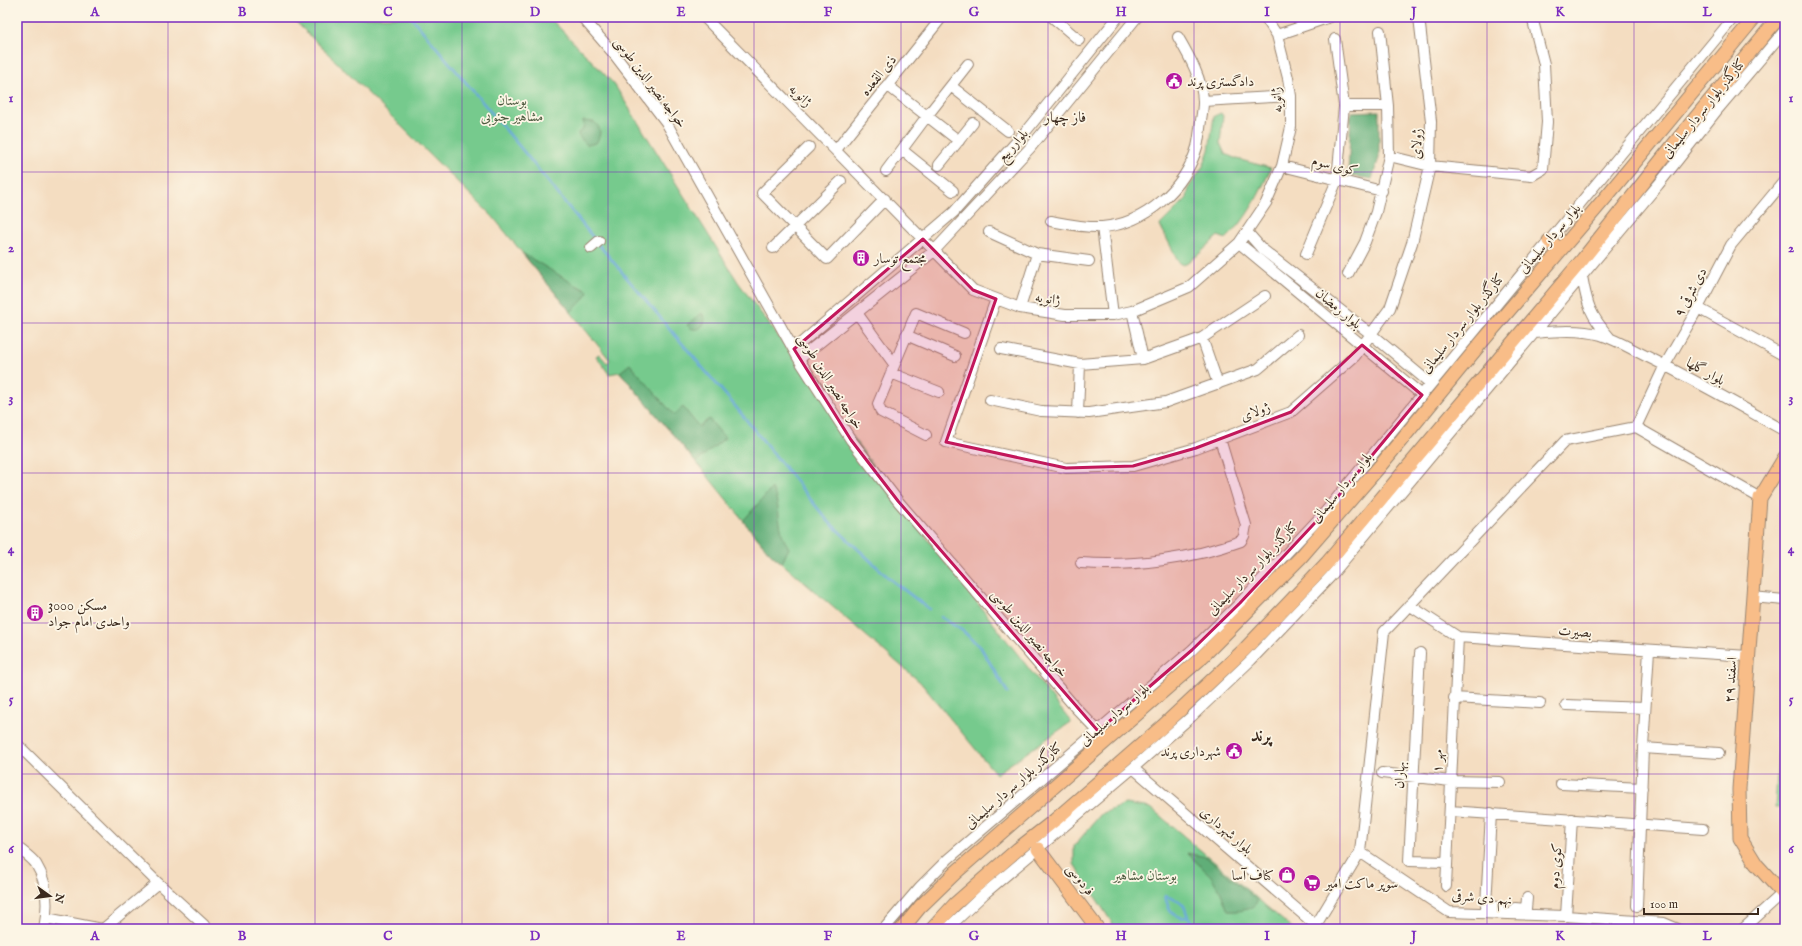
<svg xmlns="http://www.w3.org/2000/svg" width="1802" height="946" font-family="'IM FELL English',Amiri,serif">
<rect width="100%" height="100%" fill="#fcf5e5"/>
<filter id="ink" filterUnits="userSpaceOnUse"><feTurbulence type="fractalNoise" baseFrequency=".025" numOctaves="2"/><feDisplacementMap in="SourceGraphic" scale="8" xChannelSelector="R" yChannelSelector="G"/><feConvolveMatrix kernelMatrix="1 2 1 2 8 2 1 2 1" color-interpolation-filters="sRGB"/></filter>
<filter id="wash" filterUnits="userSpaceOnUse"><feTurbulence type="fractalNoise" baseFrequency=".012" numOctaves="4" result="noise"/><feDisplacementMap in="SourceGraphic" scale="16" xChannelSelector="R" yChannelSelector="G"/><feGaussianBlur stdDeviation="0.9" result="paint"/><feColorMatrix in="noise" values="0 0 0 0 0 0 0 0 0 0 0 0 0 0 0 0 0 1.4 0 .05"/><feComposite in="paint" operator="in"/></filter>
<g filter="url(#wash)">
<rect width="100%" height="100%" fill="#f4ddc1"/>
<!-- green -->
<path fill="#76ca8d" stroke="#587a56" d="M291,17H549L614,84L738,282L938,553L1071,722L996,774L920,682L770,553L696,462L620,372L609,374L596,356L599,354L607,363L610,360L493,217Z
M1221,113L1223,116L1220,143L1225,154L1237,159L1271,168C1260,193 1247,220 1226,239L1218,236L1198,255L1183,265L1179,263L1160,225L1187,198L1189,187L1203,166L1209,150L1214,116Z
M1783,671H1785V808H1775Z
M1125,804L1151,808L1293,929H1116L1074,864V846L1101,814Z"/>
<!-- forest -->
<path fill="#60ae78" stroke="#4e6c4b" d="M1379,111V158L1372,179L1351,176L1348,174L1351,112Z
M583,121L594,122C602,128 601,136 596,143L587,145L579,137L578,133C583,130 585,127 583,121Z
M522,253L574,284L588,291L587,296L571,312Z
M702,313L705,319C704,329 694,333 687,325Z
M630,364L674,415L683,407L699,427L709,419L725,438L696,462L620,372Z
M772,488C782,507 776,531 789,548L782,563L770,553L743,521Z
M1187,853L1206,857L1258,901C1252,910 1239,912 1228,911L1221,893L1211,876Z"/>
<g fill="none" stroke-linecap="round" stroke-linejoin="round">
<!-- stream -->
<path stroke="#6aa9dd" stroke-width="2.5" d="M411,17L520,147L596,241
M599,245L735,406L828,521L890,579L929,609
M941,617L963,631L981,648L1008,693
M1165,896L1179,901L1184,906L1188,917L1199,929
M1165,896C1168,908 1173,920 1188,917"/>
</g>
</g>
<g filter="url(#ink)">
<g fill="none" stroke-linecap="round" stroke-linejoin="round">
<!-- minor casing -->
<g stroke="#988470" stroke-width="12">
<path id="minor" d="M582,17L614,54L666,122L800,361L851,440L898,501L1075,707L1098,731
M704,17L973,290L1020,308L1065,315H1113L1132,311L1189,287L1239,243L1266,203L1282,166L1291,127V96L1288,78L1277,35L1265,17
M1052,17L1079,40
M1380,31L1388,106L1389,156
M1277,35L1330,17
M887,85L959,141
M951,86L1008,131
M1203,101L1291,96
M1344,106H1388
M809,147L762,193L827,259L885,199
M836,150L942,17
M902,150L953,191
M939,165L973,123
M1282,166L1382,191
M886,171L927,116L968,64
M1051,221C1067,224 1085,228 1102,227C1145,224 1185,189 1197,147C1199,139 1200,129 1201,120C1202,114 1203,108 1203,102C1203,80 1189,56 1178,37
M1102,227L1113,315
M989,232L1037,254L1089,261
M1247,232L1262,249L1371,334L1431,384
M1239,243L1422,395
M591,248L599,241
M773,248L841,181
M1306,254L1337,180L1344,106L1335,39
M1348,274L1365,242L1376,212L1389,156L1430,166L1531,176L1543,169L1547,122L1544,64L1532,17
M1582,276C1587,305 1590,315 1610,338
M996,299L946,442L1066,468L1133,466L1196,448L1291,412L1355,356L1390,308L1412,243L1430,166L1431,121L1419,17
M1020,308L1037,254
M1698,308L1785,356
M1132,311L1143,359
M857,313L894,364
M1535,333C1556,331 1580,329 1601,335C1617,340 1633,350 1648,357C1695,380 1740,406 1785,431
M906,335L955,356
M1202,338L1218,384
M794,349L954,212L1026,131L1118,17
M1001,349L1080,364L1143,359L1202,338L1265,296
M799,359L934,251L1030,148L1137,17
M891,373L939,392
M990,400L1041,411L1089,413L1166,402L1258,369L1298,335
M1078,413L1080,364
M1636,427L1665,365L1698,308L1731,245L1785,180
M926,435L881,412L878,404L916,313L964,333
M1081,563C1132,567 1192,559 1241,541L1244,536L1246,525L1220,439
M1752,597L1785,600
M1409,605L1458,637L1748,656
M1420,653L1409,861L1447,862
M1454,698L1540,703
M1566,705L1645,708
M17,744L158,883L204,925L201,929
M1643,748L1719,753
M1133,768L1320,929
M1382,773L1450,781L1500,782
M1561,784L1642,788
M1450,811L1703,829
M1491,813L1486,906L1499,907
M17,847C23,852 32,858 36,864C48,883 48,908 44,929
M1360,852L1384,632L1565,441L1636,427L1760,498
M1446,886L1458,637
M1637,906L1643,748L1649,650
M1515,908L1526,909L1527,898
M1566,916L1572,819
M46,918L102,929
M1316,925L1360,852L1449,912L1566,916L1664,923L1678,929
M103,929L158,883
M884,929L920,887L948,859L1192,650L1240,603L1326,511L1734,17
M947,929L984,894L1133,768L1192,716L1251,660L1330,577L1658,185L1718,109L1785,30
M1743,929L1785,891"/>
</g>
<!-- major casing -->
<g stroke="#988470" stroke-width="15">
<path id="major" d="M1549,241L1560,249
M1785,457L1760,498L1739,789L1740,838L1756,864L1785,896
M1038,849L1098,929
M902,929L920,907L955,873L1200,659L1300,558L1380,466L1481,343L1606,197L1755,17
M932,929L955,904L1018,849L1055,820L1163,726L1244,650L1327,563L1583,259L1678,139L1779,17"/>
</g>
<!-- minor -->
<use href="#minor" stroke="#fff" stroke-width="10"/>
<!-- major -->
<use href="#major" stroke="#f8bd88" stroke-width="13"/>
</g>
</g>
<!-- marked area -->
<path fill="#c2185b" fill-opacity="0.2" stroke="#c2185b" stroke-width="3" stroke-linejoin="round" d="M923,239L973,290L996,299L946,442L1066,468L1133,466L1196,448L1291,412L1362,345L1422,395L1326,511L1240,603L1192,650L1098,731L898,501L851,440L794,349Z"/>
<!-- grid -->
<path fill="none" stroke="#7b2cbf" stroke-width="1" stroke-opacity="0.55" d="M168,17V929M315,17V929M462,17V929M608,17V929M754,17V929M901,17V929M1048,17V929M1194,17V929M1340,17V929M1487,17V929M1634,17V929M17,172H1785M17,323H1785M17,473H1785M17,623H1785M17,774H1785"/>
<!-- icons -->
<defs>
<g id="civic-disc" transform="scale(0.9)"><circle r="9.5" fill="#b5179e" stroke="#fcf5e5"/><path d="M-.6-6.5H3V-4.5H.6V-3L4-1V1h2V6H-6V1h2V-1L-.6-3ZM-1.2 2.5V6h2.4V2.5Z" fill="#fff"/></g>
<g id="building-disc" transform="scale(0.9)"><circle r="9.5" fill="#b5179e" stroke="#fcf5e5"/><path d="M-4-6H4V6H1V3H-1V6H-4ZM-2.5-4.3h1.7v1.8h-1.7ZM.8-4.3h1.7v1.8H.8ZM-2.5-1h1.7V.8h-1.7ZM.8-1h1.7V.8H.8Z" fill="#fff"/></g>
<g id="shop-disc" transform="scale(0.9)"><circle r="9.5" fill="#b5179e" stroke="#fcf5e5"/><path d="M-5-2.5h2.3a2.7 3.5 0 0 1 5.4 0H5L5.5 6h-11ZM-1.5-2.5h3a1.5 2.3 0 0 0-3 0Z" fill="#fff"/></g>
<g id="supermarket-disc" transform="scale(0.9)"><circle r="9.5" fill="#b5179e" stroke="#fcf5e5"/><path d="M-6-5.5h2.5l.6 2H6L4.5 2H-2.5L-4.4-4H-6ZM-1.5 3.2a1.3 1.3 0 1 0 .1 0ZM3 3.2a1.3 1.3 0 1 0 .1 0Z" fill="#fff"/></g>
</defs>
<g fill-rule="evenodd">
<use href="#civic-disc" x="1174" y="81"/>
<use href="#building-disc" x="861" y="258"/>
<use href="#building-disc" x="35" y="613"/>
<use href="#civic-disc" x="1234" y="751"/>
<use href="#shop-disc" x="1287" y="875"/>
<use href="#supermarket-disc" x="1312" y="883"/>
</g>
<g text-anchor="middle" stroke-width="3.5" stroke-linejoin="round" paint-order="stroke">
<!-- street labels -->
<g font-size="14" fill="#3b2a1e" stroke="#fcf5e5">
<text transform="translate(878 75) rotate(-51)" y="5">ذی القعده</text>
<text transform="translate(651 82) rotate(53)" y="5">خواجه نصیر الدین طوسی</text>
<text transform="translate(801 95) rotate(45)" y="5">ژانویه</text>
<text transform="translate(1276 100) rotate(-94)" y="5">ژانویه</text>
<text transform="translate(1703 108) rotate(-51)" y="5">کنارگذر بلوار سردار سلیمانی</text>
<text transform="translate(1416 144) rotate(-88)" y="5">ژولای</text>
<text transform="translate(1012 145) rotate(-48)" y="5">بلوارربیع</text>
<text transform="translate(1335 165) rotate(14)" y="5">کوی سوم</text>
<text transform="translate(1549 238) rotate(-49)" y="5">بلوار سردار سلیمانی</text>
<text transform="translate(1690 292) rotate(-62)" y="5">۹ دی شرقی</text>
<text transform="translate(1048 298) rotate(8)" y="5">ژانویه</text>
<text transform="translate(1339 308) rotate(40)" y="5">بلوار رمضان</text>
<text transform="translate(1462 323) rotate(-51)" y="5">کنارگذر بلوار سردار سلیمانی</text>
<text transform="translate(1706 371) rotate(29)" y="5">بلوار گلها</text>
<text transform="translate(831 381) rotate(58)" y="5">خواجه نصیر الدین طوسی</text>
<text transform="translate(1255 411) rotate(-21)" y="5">ژولای</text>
<text transform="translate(1341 487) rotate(-50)" y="5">بلوار سردار سلیمانی</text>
<text transform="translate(1252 568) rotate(-46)" y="5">کنارگذر بلوار سردار سلیمانی</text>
<text transform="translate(1575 631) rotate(4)" y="5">بصیرت</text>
<text transform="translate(1030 633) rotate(50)" y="5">خواجه نصیر الدین طوسی</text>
<text transform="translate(1730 680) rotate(-86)" y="5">۲۹ اسفند</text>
<text transform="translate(1114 714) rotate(-41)" y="5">بلوار سردار سلیمانی</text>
<text transform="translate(1437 761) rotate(-87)" y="5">مهر ۱</text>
<text transform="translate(1399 775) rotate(-87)" y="5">بهاران</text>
<text transform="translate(1013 785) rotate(-41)" y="5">کنارگذر بلوار سردار سلیمانی</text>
<text transform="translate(1227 830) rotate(41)" y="5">بلوار شهرداری</text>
<text transform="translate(1555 866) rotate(-86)" y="5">کوی دوم</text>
<text transform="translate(1081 879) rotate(52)" y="5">فردوسی</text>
<text transform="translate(1482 897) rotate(5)" y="5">نهم دی شرقی</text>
</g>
<!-- poi labels -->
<g font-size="14" fill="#3b2a1e" stroke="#fcf5e5" text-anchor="start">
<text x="1187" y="86">دادگستری پرند</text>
<text x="874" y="263">مجتمع توسار</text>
<text x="48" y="610">مسکن 3000<tspan x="48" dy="16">واحدی امام جواد</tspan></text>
<text x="1221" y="756" text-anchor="end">شهرداری پرند</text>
<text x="1274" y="880" text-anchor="end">کناف آسا</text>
<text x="1325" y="888">سوپر ماکت امیر</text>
</g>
<!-- park labels -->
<g font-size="14" fill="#4d5a3f" stroke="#fcf5e5">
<text x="512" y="105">بوستان<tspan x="512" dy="16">مشاهیر جنوبی</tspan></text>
<text x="1145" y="880">بوستان مشاهیر</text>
</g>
<!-- neighbourhood labels -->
<g font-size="15" fill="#3b2a1e" stroke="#fcf5e5">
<text x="1065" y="122">فاز چهار</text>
</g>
<!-- district labels -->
<g font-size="18" font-weight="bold" fill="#3b2a1e" stroke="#fcf5e5">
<text x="1261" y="741">پرند</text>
</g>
</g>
<!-- margin -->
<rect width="1802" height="946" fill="none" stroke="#fcf5e5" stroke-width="44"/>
<!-- north arrow -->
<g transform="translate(50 896) rotate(104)" stroke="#fcf5e5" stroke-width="3" paint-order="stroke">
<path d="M0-3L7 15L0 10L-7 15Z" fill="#3b2a1e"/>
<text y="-6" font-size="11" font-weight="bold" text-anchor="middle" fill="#3b2a1e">N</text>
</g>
<!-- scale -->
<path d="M1644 908v6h114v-6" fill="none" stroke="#3b2a1e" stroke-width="2"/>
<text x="1650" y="908" font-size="12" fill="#3b2a1e" stroke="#fcf5e5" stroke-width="3" paint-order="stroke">100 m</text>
<rect x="22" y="22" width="1758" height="902" fill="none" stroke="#7b2cbf" stroke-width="1.5"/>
<g font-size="13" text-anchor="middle" font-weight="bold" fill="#7b2cbf">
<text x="95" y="16">A</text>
<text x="242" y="16">B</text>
<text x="388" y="16">C</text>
<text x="535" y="16">D</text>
<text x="681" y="16">E</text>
<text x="828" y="16">F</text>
<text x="974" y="16">G</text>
<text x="1121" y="16">H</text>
<text x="1267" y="16">I</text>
<text x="1414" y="16">J</text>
<text x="1560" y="16">K</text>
<text x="1707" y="16">L</text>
<text x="11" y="102">1</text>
<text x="1791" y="102">1</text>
<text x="11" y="252">2</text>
<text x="1791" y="252">2</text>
<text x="11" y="402">3</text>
<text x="1791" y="402">3</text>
<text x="11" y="553">4</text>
<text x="1791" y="553">4</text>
<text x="11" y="703">5</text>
<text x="1791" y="703">5</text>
<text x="11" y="853">6</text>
<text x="1791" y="853">6</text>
<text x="95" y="940">A</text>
<text x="242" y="940">B</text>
<text x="388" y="940">C</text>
<text x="535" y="940">D</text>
<text x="681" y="940">E</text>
<text x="828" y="940">F</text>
<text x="974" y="940">G</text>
<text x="1121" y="940">H</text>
<text x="1267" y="940">I</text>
<text x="1414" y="940">J</text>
<text x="1560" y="940">K</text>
<text x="1707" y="940">L</text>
</g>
</svg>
